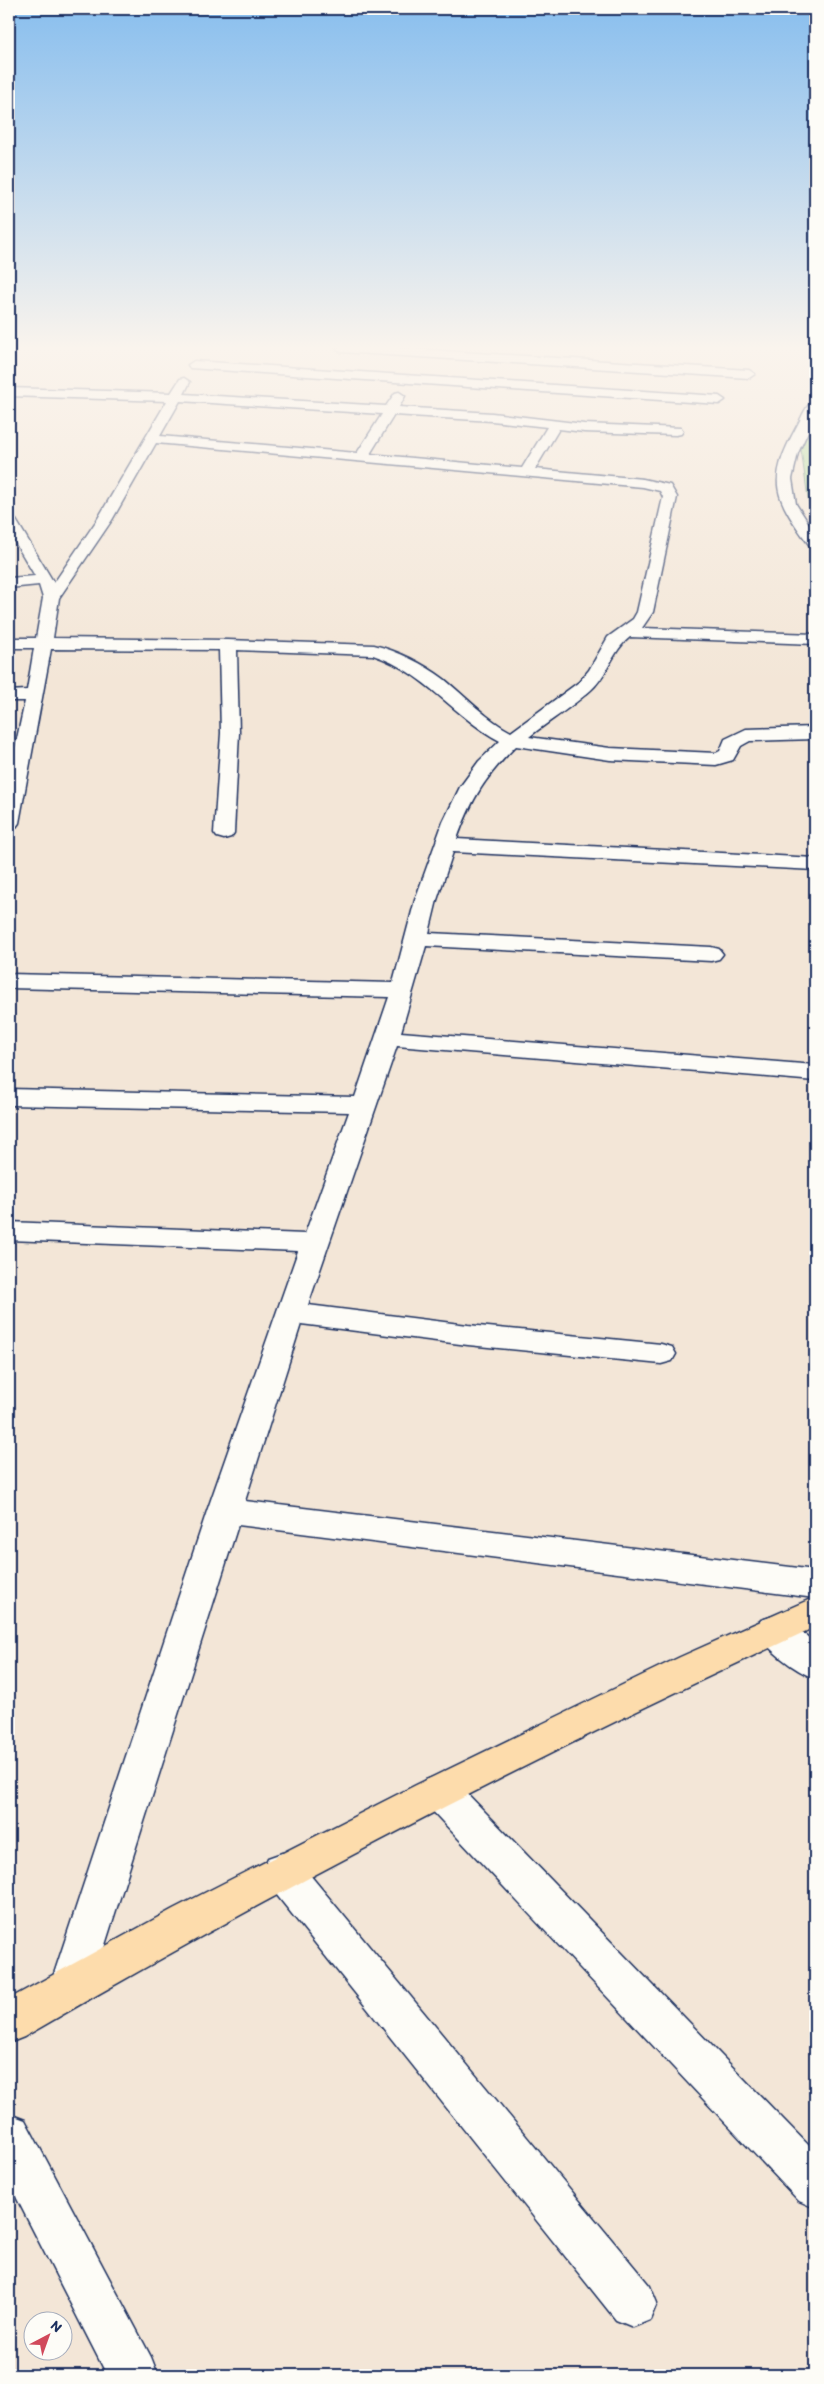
<svg xmlns="http://www.w3.org/2000/svg" width="824" height="2384" font-family="Itim,sans-serif">
<rect width="100%" height="100%" fill="#f3e6d7"/>
<filter id="ink" filterUnits="userSpaceOnUse"><feTurbulence type="fractalNoise" baseFrequency=".02" numOctaves="2"/><feDisplacementMap in="SourceGraphic" scale="10" xChannelSelector="R" yChannelSelector="G"/><feConvolveMatrix kernelMatrix="1 2 1 2 8 2 1 2 1" color-interpolation-filters="sRGB"/></filter>
<g filter="url(#ink)">
<!-- green -->
<path fill="#afdb99" stroke="#65857c" d="M814,405H815V527H812L801,449Z"/>
<g fill="none" stroke-linecap="round" stroke-linejoin="round">
<!-- minor casing -->
<g stroke="#1b2f5e" stroke-width="3">
<path id="minor" d="M335,348H397L749,370L755,374L749,378L341,352Z
M194,361L719,396L725,400L719,404L190,368L188,365Z
M184,378L190,382L184,394L386,406L395,393L399,392L405,396L399,407L492,413L584,424L681,428L683,431L681,434L676,435L584,432L559,429L535,469L643,479L670,485L677,497L653,612L642,628L815,634V644L630,637C612,651 608,675 591,690C572,707 549,721 529,737L610,748L716,753L720,751L725,739L746,729L815,727V739L750,741L741,746L733,760L716,765L610,760L516,746C485,777 472,798 457,839L815,858V870L453,852L437,900L429,933L711,947L719,949L723,954L719,959L711,961L426,946L401,1032L815,1065V1081L397,1046L308,1305L468,1325L661,1344L672,1347L676,1354L672,1361L661,1364L468,1345L301,1324L245,1501L815,1570V1598L238,1525L92,1986L86,2000L71,2006L56,2000L50,1986L207,1511L298,1251L9,1240V1222L305,1234L349,1112L9,1105V1089L355,1097L389,997L9,988V974L393,983L415,900L443,822L460,787L479,761L500,741C454,717 425,672 373,655L237,650L239,733L234,833L231,837L224,839L217,837L214,833L221,733L219,650L51,649L19,823L16,827L9,829V776L25,701H9V691L27,690L34,648H9V638H36L43,598L39,585L9,588V578L35,576L9,532V516L16,520L54,583L97,520L167,401L9,396V388L171,393L180,379ZM180,401L382,414L357,453L160,436ZM394,415L492,421L547,427L522,468L370,454ZM156,443L643,487L660,491L663,497L637,612L633,619L608,637L589,670L579,682L511,732C486,719 466,697 444,679C424,664 398,651 374,645L228,640L53,638L59,598L112,520Z
M815,401V416L798,453L792,479L796,504L815,533V548L810,546C774,496 766,483 797,426C802,418 806,403 815,401Z
M774,1616L787,1620L815,1643V1678C796,1672 765,1648 756,1630L761,1620Z
M440,1775L454,1780L815,2152V2208L799,2201L426,1804L421,1792L426,1780Z
M282,1853L296,1858L650,2286L657,2303L650,2320L633,2327L616,2320L268,1884L262,1871L268,1858Z
M9,2114L25,2120L151,2357L158,2375H107L9,2183Z"/>
</g>
<!-- trunk casing -->
<g stroke="#1b2f5e" stroke-width="3">
<path id="trunk" d="M815,1597V1627C546,1751 281,1887 24,2037L9,2043V1999L173,1909L416,1785L680,1657Z"/>
</g>
<!-- minor -->
<use href="#minor" fill="#fdfcf7" fill-rule="evenodd"/>
<!-- trunk -->
<use href="#trunk" fill="#fddcac" fill-rule="evenodd"/>
</g>
</g>
<!-- sky -->
<linearGradient id="sky" x2="0" y2="1"><stop stop-color="#88beee"/><stop offset="0.51" stop-color="#faf4ed"/><stop offset="1" stop-color="#faf4ed" stop-opacity="0"/></linearGradient>
<rect width="824" height="682" fill="url(#sky)"/>
<!-- margin -->
<rect width="824" height="2384" fill="none" stroke="#fdfcf7" stroke-width="30"/>
<rect x="15" y="15" width="794" height="2354" fill="none" stroke="#1b2f5e" stroke-width="2" filter="url(#ink)"/>
<!-- north arrow -->
<g transform="translate(48 2336) rotate(41)"><circle r="24" fill="#fdfcf7" stroke="#a3aaba"/>
<path d="M0-4L9 19L0 12L-9 19Z" fill="#d1495b"/>
<text y="-8" font-size="14" font-weight="bold" text-anchor="middle" fill="#1b2f5e">N</text>
</g>
</svg>
